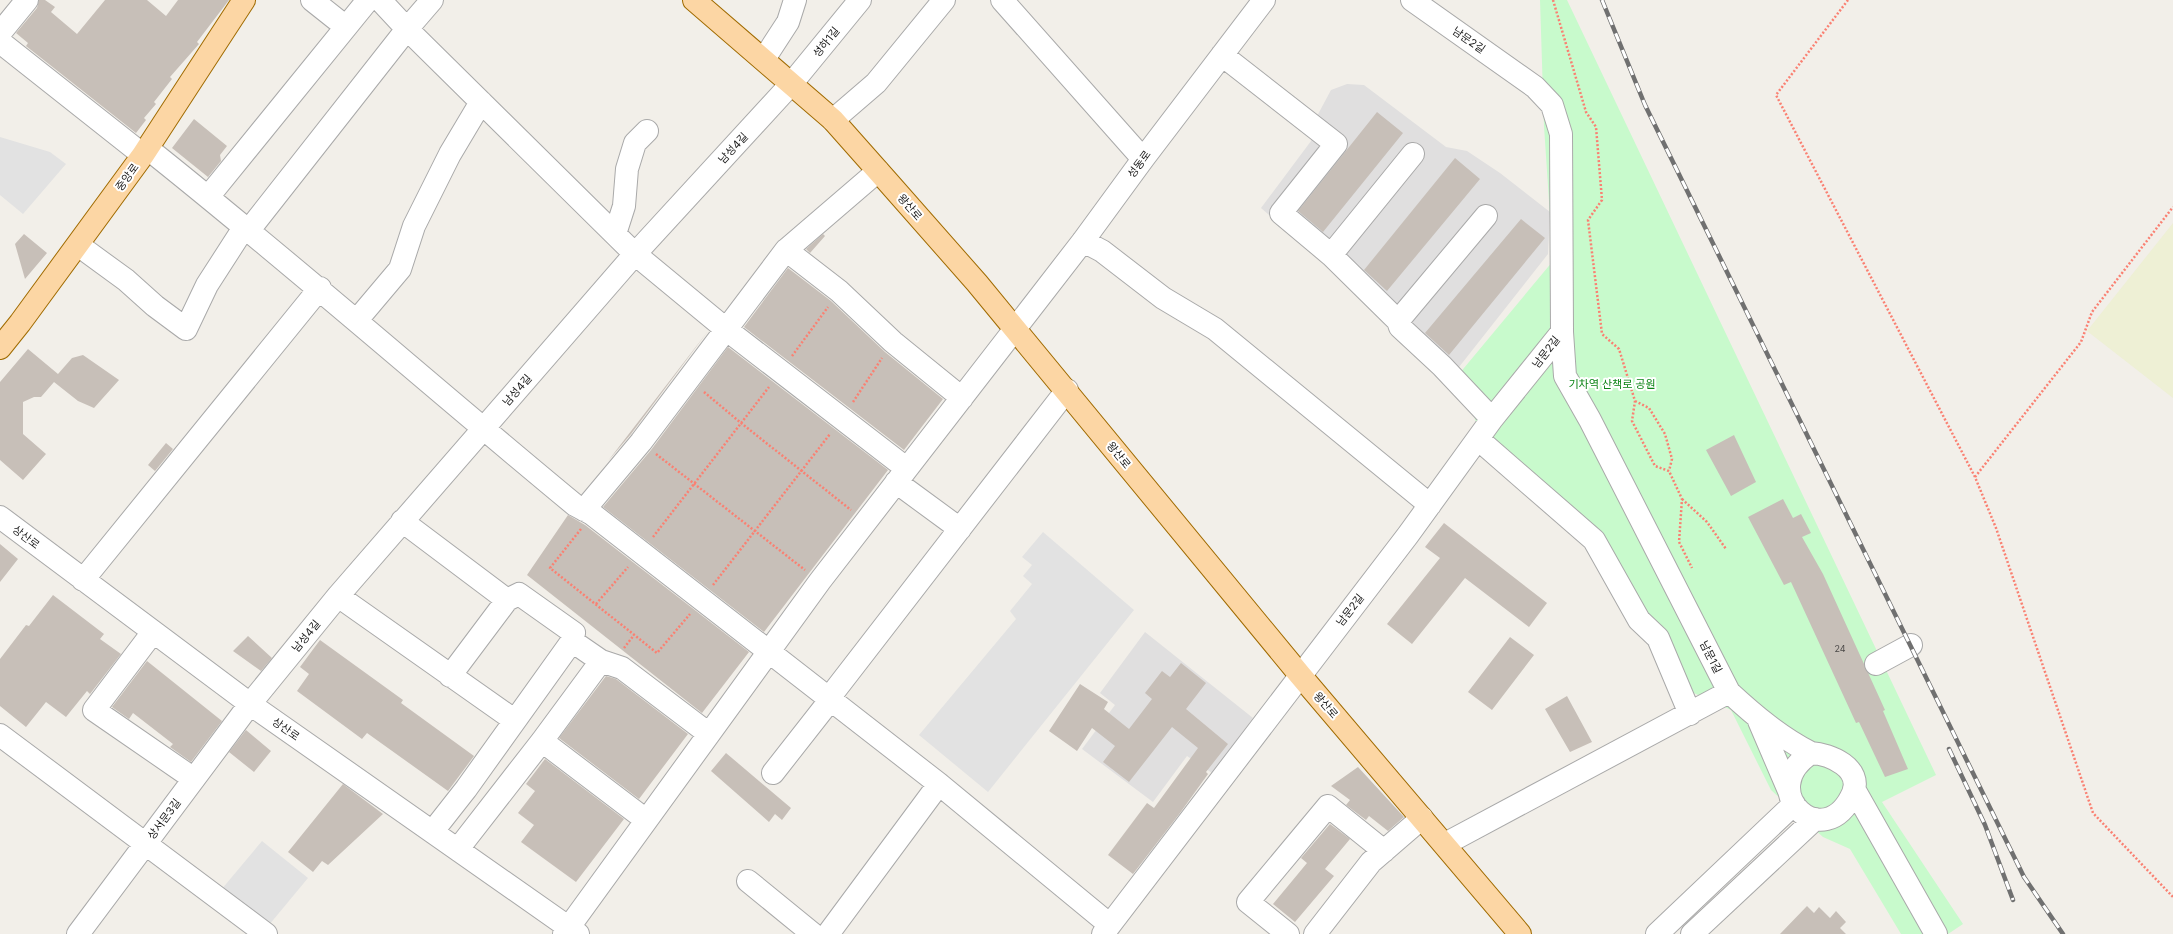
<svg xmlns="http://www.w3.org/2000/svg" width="2173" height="934" font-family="Inter,'Noto Sans KR',sans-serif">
<rect width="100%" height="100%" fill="#f2efe9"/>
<!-- residential -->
<path fill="#e0dfdf" d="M1347,84L1364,85L1446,147L1467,151L1500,173L1550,212L1548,254L1448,381L1357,291L1261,208L1311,141L1316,118L1331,90Z
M1145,632L1253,718L1212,773L1187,756L1153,802L1082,749L1115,705L1100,693Z"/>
<!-- farmland -->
<path fill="#eef0d5" d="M2173,223V398L2087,331Z"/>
<!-- park -->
<path fill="#c8facc" d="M1540,0H1567L1936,775L1882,802L1963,924L1948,934H1901L1850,849L1823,837L1771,790L1731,710L1685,689L1591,529L1482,439L1459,374L1553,261L1544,126Z"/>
<!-- parking -->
<path fill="#e2e2e2" d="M0,137L50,152L66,164L23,214L0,195Z
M1043,532L1134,610L988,792L919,735L1016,619L1010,611L1032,584L1023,576L1032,565L1022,557Z
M262,841L308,878L269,925L221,890Z"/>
<!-- building -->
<path fill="#c7bfb8" d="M39,0H45L55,7L51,12L77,34L105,0H147L166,16L178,0H229L197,42L199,44L170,77L172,79L154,102L156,104L144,118L146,120L136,133L26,46L28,43L16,33L37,8Z
M1377,112L1403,133L1323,232L1298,211Z
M194,119L227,146L220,155L221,161L208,177L172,148Z
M1455,158L1480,179L1387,291L1364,270Z
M1521,219L1545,238L1449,355L1425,333Z
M24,234L47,253L25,279L15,244Z
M823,234L825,236L810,253L806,249Z
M788,268L831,301L885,352L943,399L904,450L744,327Z
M708,331L631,434L608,461Z
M728,347L888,470L764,632L603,507L651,450Z
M28,349L58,374L72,358L83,355L119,380L94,408L78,401L54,382L41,397H34L23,402V434L46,454L23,480L0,460V382Z
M1734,435L1756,482L1731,496L1706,450Z
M166,443L173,449L155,471L148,465Z
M1783,499L1793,518L1801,514L1811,533L1802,537L1823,574L1885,710L1883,711L1908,769L1885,777L1859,722L1856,723L1791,582L1784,585L1748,517Z
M568,515L585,525L749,652L702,713L527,575Z
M1444,523L1547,603L1529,627L1465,578L1412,644L1387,624L1440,558L1425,547Z
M0,544L18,559L0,582Z
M53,595L104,634L100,639L121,654L90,694L87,691L66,717L46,702L26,727L0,706V659L26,625L29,626Z
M248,636L272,658L261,671L233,651Z
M1510,637L1534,655L1492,710L1468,692Z
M320,640L403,700L401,703L474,756L448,791L367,733L362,739L297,691L309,674L300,667Z
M147,661L222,721L191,762L170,747L173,744L133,713L129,719L112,707Z
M1181,663L1206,683L1186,709L1228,744L1206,772L1208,774L1180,813L1133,874L1108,855L1147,803L1154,808L1198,748L1172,727L1129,782L1103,762L1115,746L1092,728L1077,751L1049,731L1080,684L1108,702L1104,709L1129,729L1152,699L1145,693L1162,671L1170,677Z
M606,676L616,679L688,734L639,799L559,738Z
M1567,696L1592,742L1570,752L1545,709Z
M246,730L271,751L254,772L229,752Z
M726,753L791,808L782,820L775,814L769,822L711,771Z
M545,759L624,819L576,882L521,842L534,825L518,813L535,791L526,784Z
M1358,767L1404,817L1388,831L1369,816L1366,820L1346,805L1350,800L1331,786Z
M343,784L383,814L328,865L322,861L313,872L288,852Z
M1330,824L1350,839L1325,869L1334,876L1295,922L1273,904L1307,863L1301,858Z
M1807,906L1814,913L1819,907L1830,918L1836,911L1846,922L1840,928L1846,934H1780Z"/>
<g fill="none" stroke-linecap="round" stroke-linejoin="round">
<!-- minor casing -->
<g stroke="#a9a9a9" stroke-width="24">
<path id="minor" d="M312,0L346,27
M380,0L407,29L635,254L727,330L906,468
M1002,0L1143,159
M0,33L27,0
M0,42L143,155
M1222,55L1336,144L1281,213L1331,255L1398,321L1400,327L1442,366L1492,419
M764,59L788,22L795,0
M833,120L876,83L944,0
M147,148C293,264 432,387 575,505L592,514L939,784L1110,925
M208,197L368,0
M249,230L407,29L432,0
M615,234L624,206L627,169L635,143L647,131
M1083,241L1102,251L1163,298L1215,329L1430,505
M78,245L126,280L155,306L186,329L207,285L245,226
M786,250L839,291L893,342L962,398
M1331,255L1413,154
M357,320L400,269L414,226L450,154L481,102
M1398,321L1486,216
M1478,439L1594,540L1639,620L1658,638L1690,714
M896,482L960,529
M584,510L641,442L786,250L878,171
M0,517L250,704L578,934
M402,521L507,600L519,594L574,633L572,641
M83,580L320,288
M338,596L514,720
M153,632L94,710L194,779
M601,661L622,668L709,734
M1876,664L1911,645
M450,676L507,600
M1729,692C1755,716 1780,737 1811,753
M829,698L1067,390
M1759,721L1789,791
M0,735L266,934
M542,741L646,820
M1811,753C1830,754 1863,768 1853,793C1825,857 1753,791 1811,753Z
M773,773L831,699
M1854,789L1936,934
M433,831L466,789L572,641L601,661L542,741L458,849
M1445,844L1729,692L1590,420L1565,376L1562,332
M748,881L813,934
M78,934L250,704L338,596L635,254L792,83L860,0
M564,934L820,581L1083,241L1143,159L1264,0
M828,934L939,784
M1103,934L1408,535L1492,419L1562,332L1561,134L1552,105L1535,87L1412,0
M1288,934L1248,902L1328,806L1384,851
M1315,934L1371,862L1422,818
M1657,934L1794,804
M1692,934L1815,819"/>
</g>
<!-- major casing -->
<g stroke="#a06b00" stroke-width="24">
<path id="major" d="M694,0L833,120L888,182L977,283L1300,675L1520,934
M0,348L20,323L143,155L244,0"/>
</g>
<!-- path -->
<path stroke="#fa8072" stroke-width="2.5" stroke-dasharray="2 2" stroke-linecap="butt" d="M1553,0L1586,112L1596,127L1602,200L1588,220L1602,334L1619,349L1635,401L1632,421L1655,466L1669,471L1682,499L1679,542L1692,568
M1848,0L1776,95L1975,477L1996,528L2093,813L2173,897
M792,356L828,307
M704,392L741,423L851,510
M1635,401L1649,408L1665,434L1672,459L1669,471
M853,402L882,358
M656,454L805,570
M1975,477L2081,342L2092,312L2173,207
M1682,499L1707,522L1726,549
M581,529L550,568L657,653L690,614
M653,537L769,387
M713,585L830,434
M596,604L628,567
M624,648L634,635"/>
<!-- minor -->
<use href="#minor" stroke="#fff" stroke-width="22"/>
<!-- major -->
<use href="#major" stroke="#fcd6a4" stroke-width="22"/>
<!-- rail casing -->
<g stroke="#707070" stroke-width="4.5">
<path id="rail" d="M1602,0L1645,105L2024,877L2063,934
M1949,749L1985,825L2013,900"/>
</g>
<!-- rail -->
<use href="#rail" stroke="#fff" stroke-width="3" stroke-dasharray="9" stroke-linecap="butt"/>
</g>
<g text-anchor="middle" stroke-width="4" stroke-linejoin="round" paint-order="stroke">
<!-- number labels -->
<g font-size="9" fill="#4b4948">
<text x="1840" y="652">24</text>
</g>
<!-- street labels -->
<g font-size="11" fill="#222" stroke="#fff">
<text transform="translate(1469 40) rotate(35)" y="4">남문2길</text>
<text transform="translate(826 42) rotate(-51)" y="4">성하1길</text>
<text transform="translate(733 148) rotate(-47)" y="4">남성4길</text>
<text transform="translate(1139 164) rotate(-54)" y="4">성동로</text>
<text transform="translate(127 177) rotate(-54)" y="4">중앙로</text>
<text transform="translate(910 207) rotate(49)" y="4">왕산로</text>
<text transform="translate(1546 352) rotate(-52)" y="4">남문2길</text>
<text transform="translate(517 390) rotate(-49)" y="4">남성4길</text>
<text transform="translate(1119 455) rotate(51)" y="4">왕산로</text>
<text transform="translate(26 537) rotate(37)" y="4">상산로</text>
<text transform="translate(1350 610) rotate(-52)" y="4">남문2길</text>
<text transform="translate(306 636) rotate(-51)" y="4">남성4길</text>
<text transform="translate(1711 657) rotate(63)" y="4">남문1길</text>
<text transform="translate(1326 705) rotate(49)" y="4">왕산로</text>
<text transform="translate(286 729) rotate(35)" y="4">상산로</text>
<text transform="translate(164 819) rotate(-53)" y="4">상서문3길</text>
</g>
<!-- park labels -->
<g font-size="11" fill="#0c8416" stroke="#fff">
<text x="1612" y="388">기차역 산책로 공원</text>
</g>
</g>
</svg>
